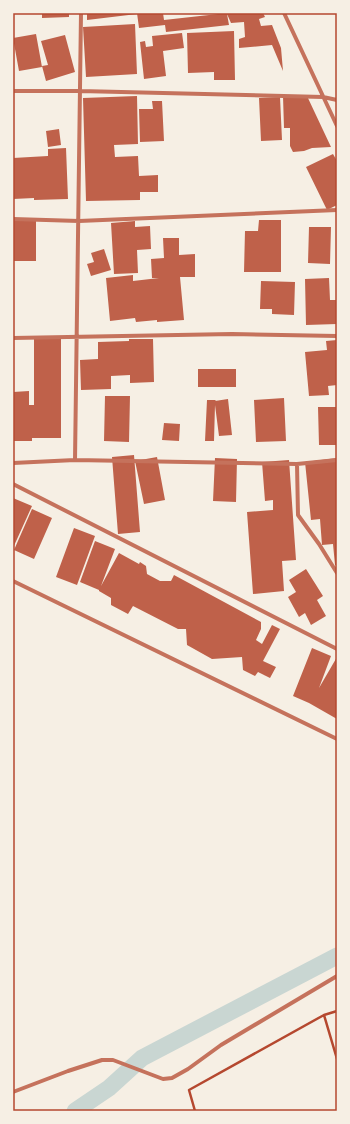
<svg xmlns="http://www.w3.org/2000/svg" width="350" height="1124" font-family="Raleway,sans-serif">
<rect width="100%" height="100%" fill="#f6efe4"/>
<g fill="none" stroke-linecap="round" stroke-linejoin="round">
<!-- canal -->
<path stroke="#c9d6d2" stroke-width="17" d="M75,1111L109,1088L142,1058L337,956"/>
</g>
<!-- building -->
<path fill="#bf614a" d="M42,13H69V17L42,18Z
M87,13H137V14L87,20Z
M137,13H163L164,20L227,13H263L265,17L259,19L261,26L272,25L281,48L283,71L272,45L239,48V39L245,37L244,22L231,23L227,14L229,25L166,32L165,25L139,28Z
M135,24L137,74L86,77L83,27Z
M234,31L235,80H214V72L188,73L187,33Z
M182,33L184,48L163,51L166,76L144,79L140,42L145,41L146,47L153,46L152,36Z
M36,34L42,67L19,71L13,38Z
M65,35L75,72L46,81L42,66L48,65L41,41Z
M137,96L138,144L114,145L115,157L138,156L139,176L158,175V192H140V200L86,201L83,98Z
M283,96H307L331,147L312,148L304,151L293,152L290,146V128H284Z
M280,97L282,140L261,141L259,98Z
M152,101H162L164,141L140,142L139,109H153Z
M59,129L61,145L48,147L46,131Z
M66,148L68,199L34,200V198L13,199V158L48,156V149Z
M333,154L337,161V205L327,210L306,167Z
M13,220H36V261H13Z
M259,220H281V272H244L245,231H258Z
M135,221V227L150,226L151,249L137,250L138,273L114,274L111,223Z
M309,227H331L330,264L308,263Z
M163,238H179V255L195,254V277H180L184,320L157,322V320L136,322L135,318L110,321L106,278L133,275V281L159,278H152L151,259L164,258Z
M104,249L111,270L91,276L87,264L94,262L91,253Z
M329,278L330,300H337V324L306,325L305,279Z
M261,281L295,282L294,315L272,314V309H260Z
M34,338H61V438H32V441H13V392L29,391V405H34Z
M129,339H153L154,382L130,383V375L111,376V389L81,390L80,360L98,359V342L129,341Z
M337,340V385L328,386L329,395L309,396L305,352L327,350L326,341Z
M198,369H236V387H198Z
M105,396H130L129,442L104,441Z
M284,398L286,441L256,442L254,400Z
M228,399L232,435L219,436L215,405L214,441H205L207,400H216L215,401Z
M318,407H337V445H319Z
M164,423L180,424L179,441L162,440Z
M134,455L140,532L118,534L112,457Z
M157,457L165,500L144,504L135,461Z
M215,458L237,459L236,502L213,501Z
M337,458V565H335L333,544L322,545L320,519L311,520L305,462Z
M289,460L296,560L282,561L284,591L253,594L247,512L273,510V500L265,501L262,462Z
M13,498L32,506L13,548Z
M32,509L52,518L34,559L14,550Z
M74,528L95,536L77,585L56,577Z
M95,541L115,549L101,586L119,553L139,564L140,562L146,566L147,574L160,581H171L174,575L261,622V629L256,640L262,644L272,625L280,629L263,661L276,667L270,678L258,672L255,676L243,670L242,657L212,659L187,645L186,629H178L133,606L128,614L111,605V598L99,591V590L80,582Z
M306,569L323,596L317,600L326,616L311,625L305,613L299,617L288,597L296,592L289,580Z
M312,648L331,656L319,688L337,657V719L309,703L293,696Z"/>
<g fill="none" stroke-linecap="round" stroke-linejoin="round">
<!-- path -->
<path stroke="#b5482f" stroke-width="2.5" d="M324,1015L337,1059
M195,1111L189,1090L324,1015L337,1011"/>
<!-- minor -->
<path stroke="#c5725c" stroke-width="4" d="M284,13L337,126
M13,91H80L323,97L337,100
M13,219L79,221L337,210
M13,338L232,334L337,336
M75,460L81,13
M13,463L75,460L297,464L337,460
M297,464L298,515L319,544L337,573
M13,484L337,649
M13,581L337,739
M13,1092L68,1071L102,1060H113L163,1079L172,1078L188,1069L221,1045L337,976"/>
</g>
<!-- border -->
<rect width="350" height="1124" fill="none" stroke="#f6efe4" stroke-width="28"/>
<rect x="14" y="14" width="322" height="1096" fill="none" stroke="#b5482f" stroke-width="1.5"/>
</svg>
